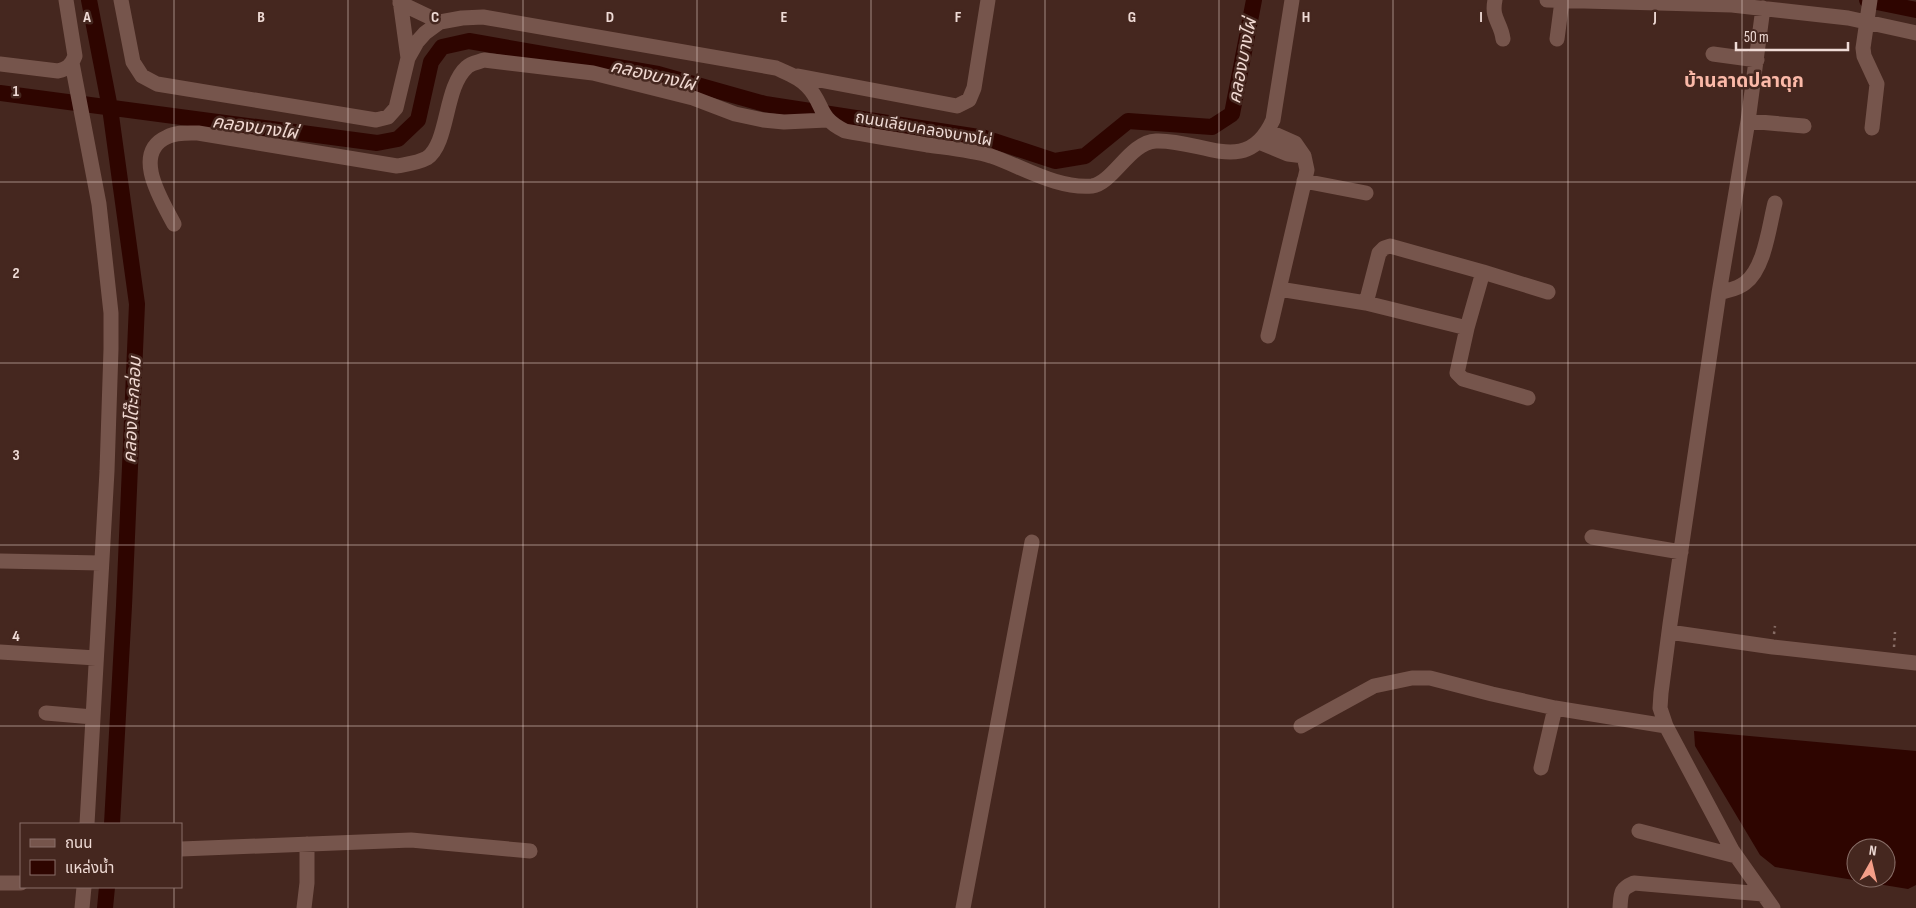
<svg xmlns="http://www.w3.org/2000/svg" width="1916" height="908" font-family="'Sofia Sans Condensed','Noto Sans Thai',sans-serif">
<rect width="100%" height="100%" fill="#45271f"/>
<!-- water -->
<path fill="#2e0500" fill-rule="evenodd" d="M1694,731L1916,751V885L1908,889L1775,867L1760,855L1695,746ZM1856,848H1886V878H1856Z"/>
<g fill="none" stroke-linecap="round" stroke-linejoin="round">
<!-- canal -->
<path stroke="#2e0500" stroke-width="16" d="M89,0L110,108L137,304L124,606L112,824
M1867,0L1916,10
M0,93L377,143L398,139L418,120L431,62L442,47L469,41L658,74L765,104L985,138L1055,161L1085,156L1128,121L1212,127L1232,114L1254,0
M105,908L107,887"/>
<!-- path -->
<path stroke="#886e67" stroke-width="2.5" stroke-dasharray="2.5 4" stroke-linecap="butt" d="M1774,634L1775,626
M1894,647L1895,632"/>
<!-- minor -->
<path stroke="#76554c" stroke-width="15" d="M121,0L133,62L142,76L157,84L376,120L388,117L396,108L408,58L417,42L425,33L440,22L462,18L483,17L776,68C787,73 799,77 807,86C825,104 816,117 845,131C872,136 900,140 927,145C948,148 971,150 991,156C1023,167 1057,189 1092,186C1113,183 1130,142 1156,141C1202,139 1247,178 1273,120L1292,0
M400,0L408,58
M1495,0C1491,19 1501,22 1503,39
M1547,0L1732,5L1848,18L1916,33
M1870,0L1863,48L1864,56L1877,84L1872,128
M400,3L440,22
M1763,8L1748,121L1719,293L1670,624L1661,693L1660,708L1666,726L1732,850L1773,908
M1557,39L1562,1
M1713,54L1757,60
M72,63L99,204L111,313V349L107,471L87,824
M0,64L58,71C67,69 71,66 75,56L66,0
M798,76L957,106L969,100L974,88L988,0
M1748,121L1804,126
M1259,142L1288,154L1304,156L1295,143L1268,131
M1304,181L1366,193
M174,224C162,201 131,153 167,137C176,132 188,133 198,133L397,166C407,164 418,163 427,158C449,143 444,87 467,67C471,63 479,62 484,60L593,73L693,98L735,114L763,120L784,122L827,120
M1483,272L1548,292
M1279,289L1366,303L1467,328L1457,373L1463,379L1528,398
M1719,293C1728,290 1738,289 1745,283C1765,268 1769,226 1775,203
M1366,303L1379,253L1384,248L1390,246L1483,272L1467,328
M1268,336L1307,170L1304,156
M1592,537L1681,552
M0,561L101,563
M1669,632L1773,647L1916,663
M0,652L96,658
M46,713L93,717
M1301,726L1374,686L1412,678H1430L1492,694L1555,708L1666,726
M1541,768L1555,708
M1639,831L1736,856
M181,849L411,840L530,851
M0,883H21
M82,908L84,887
M304,908L307,883V844
M963,908L1032,542
M1620,908C1621,893 1620,889 1634,883L1763,894"/>
</g>
<!-- grid -->
<path fill="none" stroke="#efdbd6" stroke-width="1" stroke-opacity="0.55" d="M174,0V824M348,0V908M523,0V908M697,0V908M871,0V908M1045,0V908M1219,0V908M1393,0V908M1568,0V908M1742,0V908M0,182H1916M0,363H1916M0,545H1916M0,726H1916M174,887V908"/>
<g text-anchor="middle" stroke-width="5" stroke-linejoin="round" paint-order="stroke">
<!-- street labels -->
<g font-size="16" fill="#efdbd6" stroke="#45271f">
<text transform="translate(924 128) rotate(10)" y="6">ถนนเลียบคลองบางไผ่</text>
</g>
<!-- water labels -->
<g font-size="18" font-style="italic" fill="#f1d9d2" stroke="#45271f">
<text transform="translate(1242 61) rotate(-79)" y="6">คลองบางไผ่</text>
<text transform="translate(653 75) rotate(13)" y="6">คลองบางไผ่</text>
<text transform="translate(255 127) rotate(8)" y="6">คลองบางไผ่</text>
<text transform="translate(132 410) rotate(-87)" y="6">คลองโต๊ะกล่อม</text>
</g>
<!-- quarter labels -->
<g font-size="19" font-weight="bold" fill="#fbb9a8" stroke="#45271f">
<text x="1744" y="87">บ้านลาดปลาดุก</text>
</g>
</g>
<g font-size="16" text-anchor="middle" font-weight="bold" fill="#efdbd6" stroke="#45271f" stroke-width="5" stroke-linejoin="round" paint-order="stroke">
<text x="87" y="22">A</text>
<text x="261" y="22">B</text>
<text x="435" y="22">C</text>
<text x="610" y="22">D</text>
<text x="784" y="22">E</text>
<text x="958" y="22">F</text>
<text x="1132" y="22">G</text>
<text x="1306" y="22">H</text>
<text x="1481" y="22">I</text>
<text x="1655" y="22">J</text>
<text x="16" y="96">1</text>
<text x="16" y="278">2</text>
<text x="16" y="460">3</text>
<text x="16" y="641">4</text>
</g>
<!-- legend -->
<rect x="20" y="823" width="162" height="65" fill="#45271f" stroke="#896f68"/>
<rect x="30" y="839" width="25" height="8" fill="#76554c" stroke="#896f68"/>
<text x="65" y="848" font-size="15" fill="#efdbd6">ถนน</text>
<rect x="30" y="860" width="25" height="15" fill="#2e0500" stroke="#896f68"/>
<text x="65" y="873" font-size="15" fill="#efdbd6">แหล่งน้ำ</text>
<!-- north arrow -->
<g transform="translate(1871 863) rotate(8)"><circle r="24" fill="#45271f" stroke="#896f68"/>
<path d="M0-4L9 19L0 12L-9 19Z" fill="#f49e88"/>
<text y="-8" font-size="14" font-weight="bold" text-anchor="middle" fill="#efdbd6">N</text>
</g>
<!-- scale -->
<path d="M1736 42v8h112v-8" fill="none" stroke="#efdbd6" stroke-width="2.5"/>
<text x="1744" y="42" font-size="15" fill="#efdbd6" stroke="#45271f" stroke-width="4" paint-order="stroke">50 m</text>
</svg>
